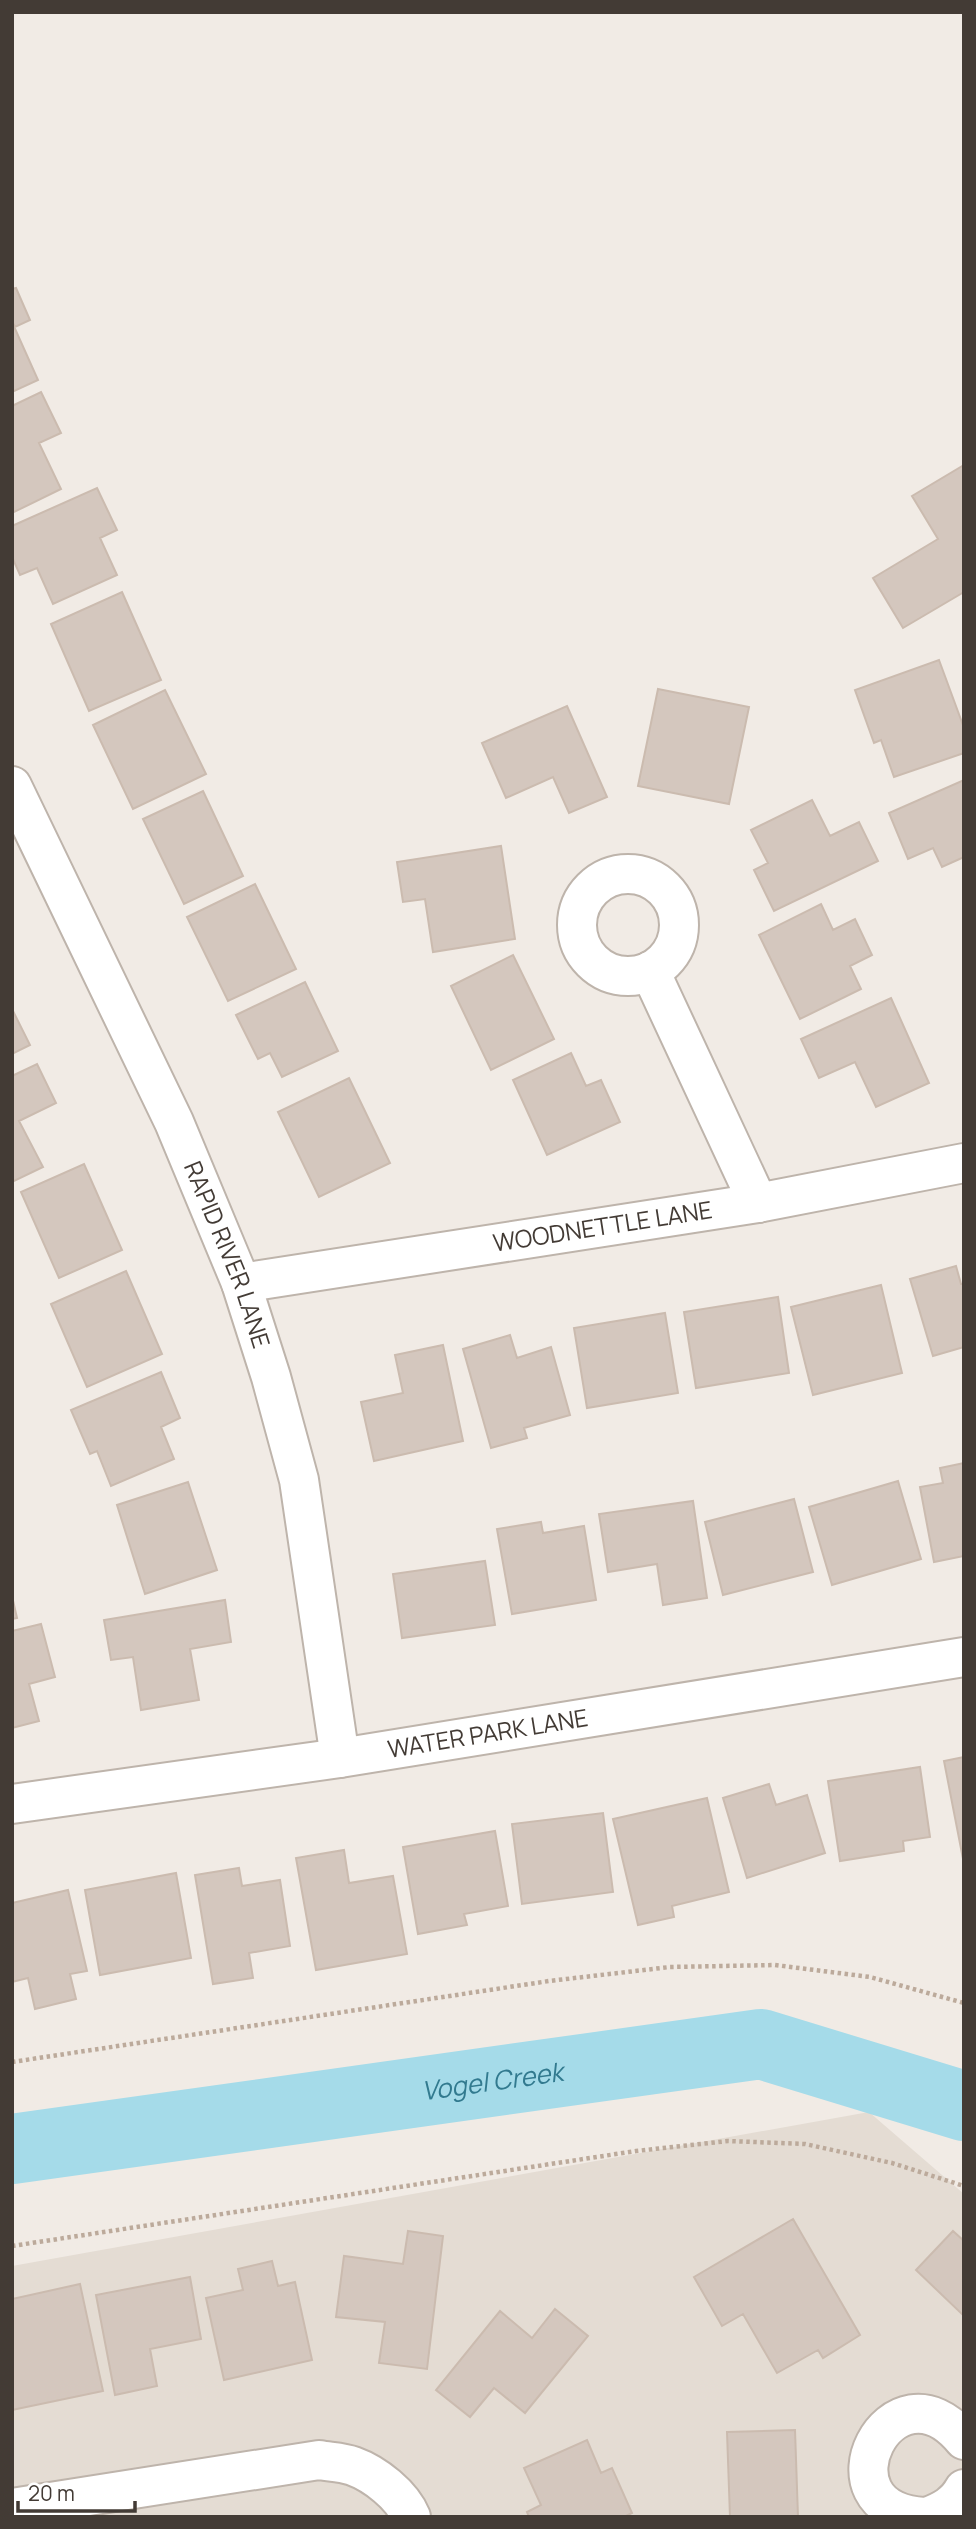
<svg xmlns="http://www.w3.org/2000/svg" width="976" height="2529" font-family="Manrope,sans-serif">
<rect width="100%" height="100%" fill="#f1ebe5"/>
<!-- residential -->
<path fill="#e4dcd3" d="M869,2112L964,2194V2517H12V2266Z"/>
<g fill="none" stroke-linecap="round" stroke-linejoin="round">
<!-- river -->
<path stroke="#a5dbe9" stroke-width="70" id="s1" d="M12,2149L761,2044L964,2106"/>
</g>
<!-- building -->
<path fill="#d4c7be" stroke="#cbbbaf" stroke-width="2" d="M16,288L30,320L15,327L12,321V289Z
M12,322L38,380L12,392Z
M41,392L61,433L39,443L61,489L12,513V406Z
M964,465V592L903,628L873,578L938,539L912,496Z
M97,488L117,530L100,538L117,575L53,604L37,568L20,575L12,557V526Z
M122,592L161,680L89,711L51,624Z
M939,660L964,728V753L894,777L881,740L874,743L855,690Z
M658,689L749,707L729,804L638,786Z
M165,690L206,774L133,809L93,725Z
M567,706L607,797L569,813L553,777L506,798L482,743Z
M964,780V857L942,867L933,848L908,859L889,813Z
M203,791L243,876L184,904L143,819Z
M812,800L830,836L859,822L878,861L774,911L754,870L768,863L751,830Z
M501,846L515,939L433,952L425,899L403,902L397,862Z
M255,884L296,969L228,1001L187,917Z
M821,904L833,930L855,919L872,955L850,966L861,989L800,1019L759,935Z
M513,955L554,1039L491,1070L451,986Z
M305,982L338,1051L282,1077L270,1053L258,1059L236,1015Z
M891,998L929,1083L876,1107L855,1062L819,1078L801,1039Z
M12,1009L30,1045L12,1054Z
M571,1053L586,1086L601,1080L620,1122L547,1155L513,1080Z
M37,1064L56,1103L19,1121L43,1167L12,1182V1076Z
M349,1078L390,1163L319,1197L278,1112Z
M84,1164L122,1250L59,1278L21,1192Z
M956,1266L961,1284H964V1347L933,1356L910,1279Z
M126,1271L162,1354L87,1387L51,1304Z
M881,1285L902,1373L813,1395L791,1307Z
M778,1297L789,1373L696,1388L684,1312Z
M665,1313L678,1393L587,1408L574,1328Z
M510,1335L517,1358L551,1347L570,1415L524,1428L527,1438L491,1448L463,1349Z
M443,1345L463,1441L374,1461L361,1402L403,1393L395,1355Z
M161,1372L180,1418L161,1427L174,1459L111,1486L97,1451L90,1454L71,1410Z
M964,1463V1556L934,1562L920,1487L943,1483L940,1468Z
M898,1481L921,1559L832,1585L809,1507Z
M188,1482L217,1570L145,1594L117,1505Z
M794,1499L813,1572L723,1595L705,1522Z
M693,1501L707,1598L663,1605L657,1564L608,1572L599,1514Z
M541,1522L543,1533L584,1526L596,1600L512,1614L497,1529Z
M485,1561L495,1625L402,1638L393,1574Z
M12,1596L17,1618L12,1619Z
M225,1600L231,1642L190,1649L199,1700L141,1710L133,1657L111,1660L104,1620Z
M41,1624L55,1677L29,1684L39,1721L12,1728V1631Z
M964,1757V1858L963,1859L944,1761Z
M920,1767L930,1837L903,1841L904,1851L840,1861L828,1781Z
M769,1784L776,1805L807,1795L825,1853L747,1878L723,1798Z
M707,1798L729,1892L672,1906L674,1917L638,1925L613,1819Z
M603,1813L613,1892L522,1904L512,1824Z
M495,1831L508,1906L464,1914L467,1925L418,1934L403,1847Z
M344,1850L349,1883L393,1876L407,1954L316,1970L296,1858Z
M239,1868L242,1886L280,1880L290,1946L249,1953L253,1978L213,1984L195,1875Z
M176,1873L191,1958L100,1975L85,1890Z
M68,1890L87,1971L70,1974L76,1999L35,2009L28,1978L12,1982V1903Z
M793,2219L860,2335L823,2358L818,2350L777,2373L743,2314L722,2326L694,2277Z
M408,2231L443,2236L427,2369L379,2363L385,2322L336,2317L344,2256L403,2264Z
M953,2231L964,2241V2316L916,2270Z
M272,2261L278,2286L295,2282L312,2360L224,2380L206,2298L243,2290L238,2269Z
M190,2277L201,2339L150,2349L157,2386L115,2395L96,2295Z
M80,2284L103,2391L12,2410V2299Z
M555,2309L588,2336L525,2413L494,2388L470,2417L436,2390L500,2311L532,2338Z
M795,2430L798,2517H730L727,2432Z
M587,2440L601,2473L612,2468L632,2513L624,2517H529L527,2512L541,2505L524,2468Z"/>
<g fill="none" stroke-linecap="round" stroke-linejoin="round">
<!-- minor casing -->
<g stroke="#beb4ab" stroke-width="42">
<g id="minor">
<path id="s2" d="M12,786L174,1122L241,1283L271,1377L299,1480L340,1758"/>
<circle cx="628" cy="925" r="51"/>
<path d="M650,971L758,1203"/>
<path id="s3" d="M241,1283L758,1203L964,1163"/>
<path id="s4" d="M12,1804L340,1758L964,1657"/>
<path d="M12,2508L319,2460C330,2462 342,2462 353,2466C375,2474 402,2495 411,2517"/>
<path d="M924,2517C812,2510 892,2353 964,2440"/>
<path d="M927,2517C943,2511 956,2504 964,2489"/>
</g>
</g>
<!-- path -->
<path stroke="#bcaa9b" stroke-width="4.5" stroke-dasharray="3.5 3.5" stroke-linecap="butt" d="M12,2062L549,1981L670,1967L775,1965L870,1977L964,2003
M12,2246L636,2151L728,2141L805,2144L892,2163L964,2186"/>
<!-- minor -->
<use href="#minor" stroke="#fff" stroke-width="38"/>
</g>
<g text-anchor="middle" stroke-width="5" stroke-linejoin="round" paint-order="stroke">
<!-- street labels -->
<g font-size="24" fill="#433b35" stroke="#fff">
<text dy="8" stroke="none"><textPath href="#s3" startOffset="366">WOODNETTLE LANE</textPath></text>
<text dy="8" stroke="none"><textPath href="#s2" startOffset="516">RAPID RIVER LANE</textPath></text>
<text dy="8" stroke="none"><textPath href="#s4" startOffset="481">WATER PARK LANE</textPath></text>
</g>
<!-- water labels -->
<g font-size="26" font-style="italic" fill="#327a8f" stroke="#fff">
<text dy="9" stroke="none"><textPath href="#s1" startOffset="485">Vogel Creek</textPath></text>
</g>
</g>
<!-- border -->
<rect width="976" height="2529" fill="none" stroke="#433b35" stroke-width="28"/>
<!-- scale -->
<path d="M18 2501v10h117v-10" fill="none" stroke="#433b35" stroke-width="3.5"/>
<text x="28" y="2501" font-size="21" fill="#433b35" stroke="#ffffff" stroke-width="5" paint-order="stroke">20 m</text>
</svg>
